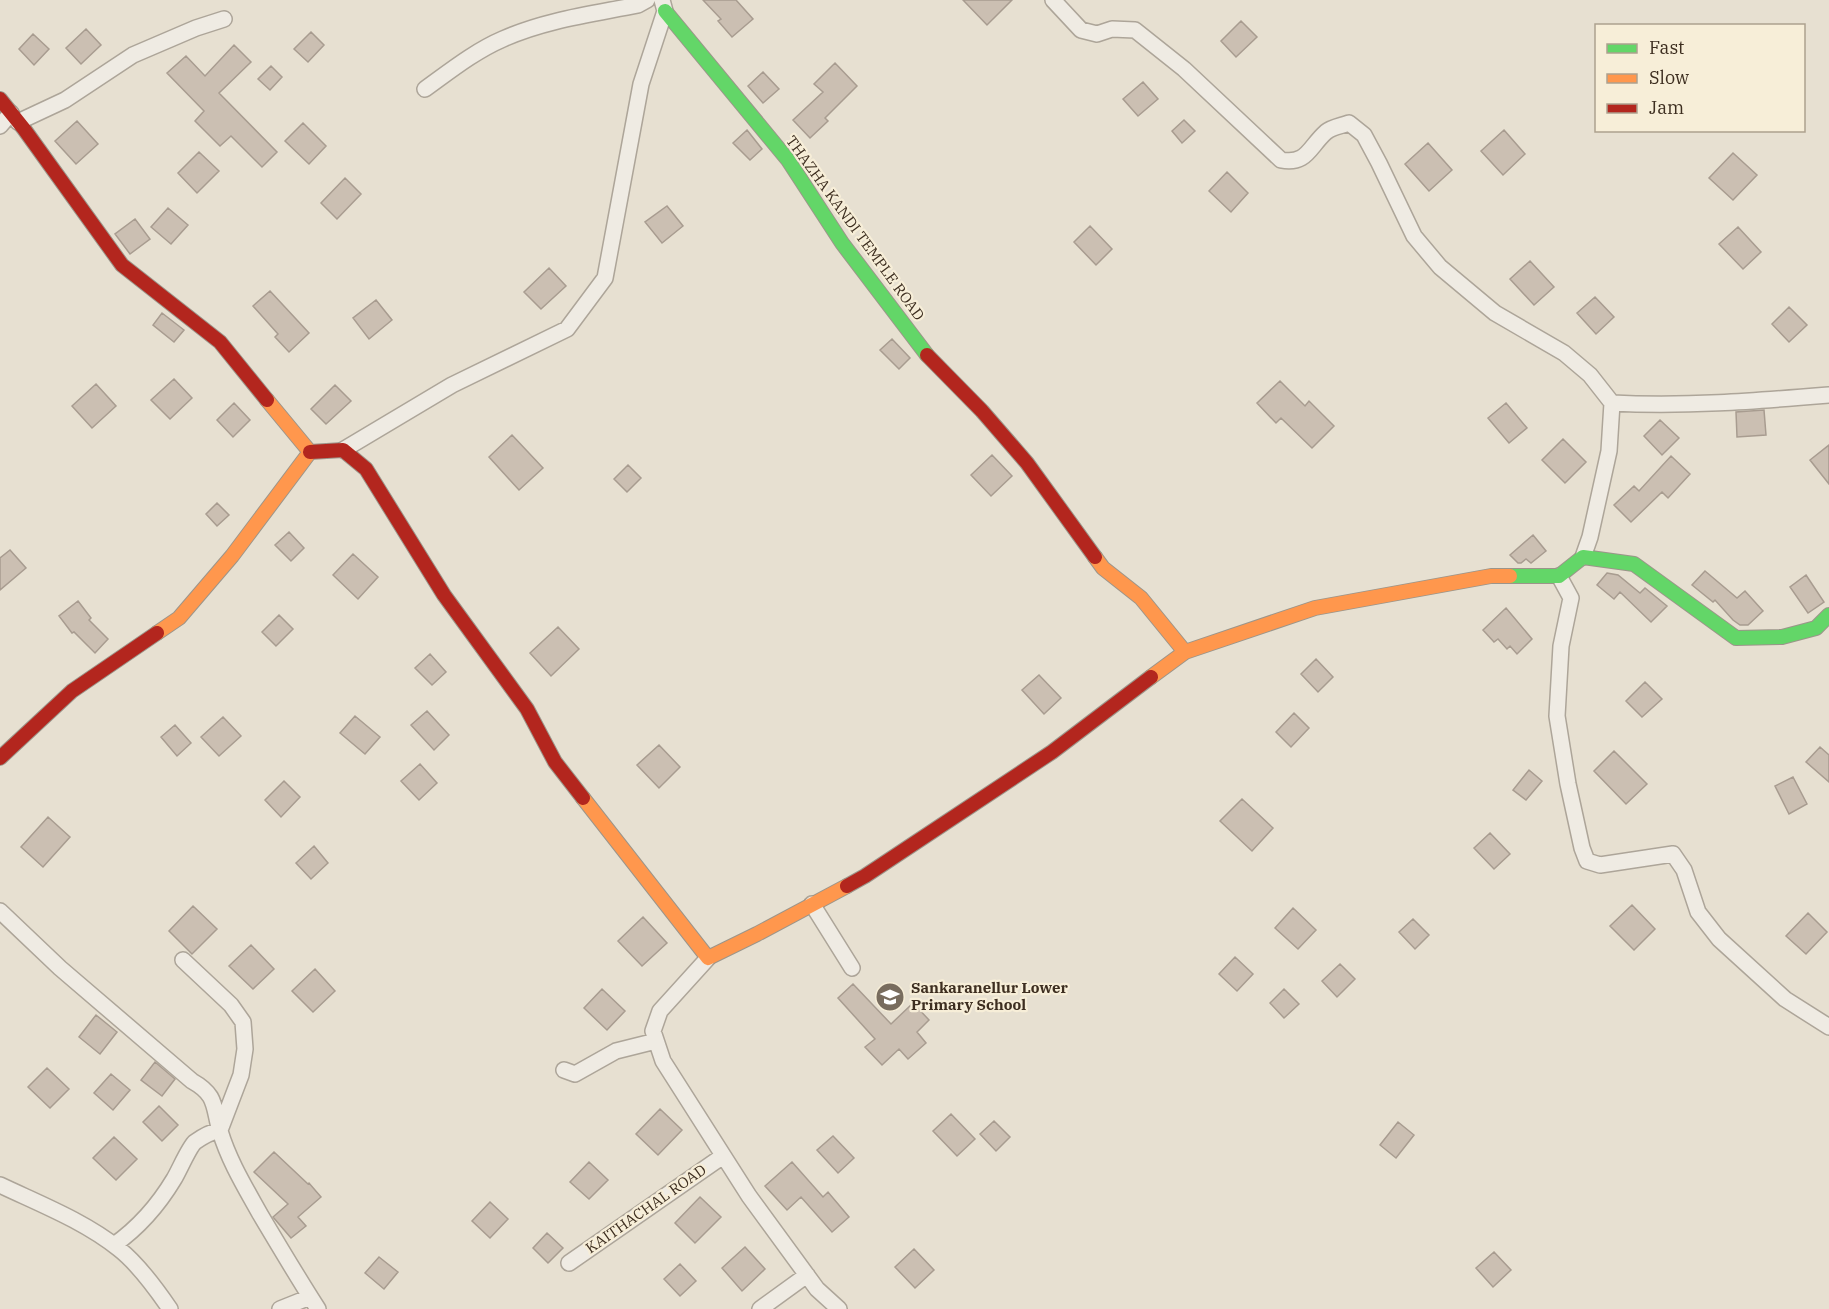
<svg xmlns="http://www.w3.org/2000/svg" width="1829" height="1309" font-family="'IBM Plex Serif',serif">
<rect width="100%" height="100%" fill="#e7e0d1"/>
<!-- building -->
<path fill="#cbbfb2" stroke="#a89c90" stroke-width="1.5" d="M703,0H736L753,19L732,37L718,21L721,19Z
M963,0H1012L987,25Z
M1241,21L1257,37L1236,57L1221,41Z
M86,29L101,45L81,64L66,48Z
M311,32L324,45L308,62L294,49Z
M33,34L49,49L34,65L19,49Z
M234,45L251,62L219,93L277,152L262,167L231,136L220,146L195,121L204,111L167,73L186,56L205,76Z
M835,63L857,86L825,118L828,121L810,138L793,120L823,92L814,84Z
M271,66L282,77L270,90L258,79Z
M763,72L779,89L763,103L748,86Z
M1143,82L1158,99L1138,116L1123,99Z
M1184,120L1195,131L1182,143L1172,131Z
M77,121L98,144L76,164L55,141Z
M303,123L326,146L309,164L285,141Z
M747,130L762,149L750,160L733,143Z
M1504,130L1525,154L1503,175L1481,151Z
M1428,143L1452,170L1429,191L1405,164Z
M199,152L219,171L197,193L178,173Z
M1733,153L1757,175L1733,200L1709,178Z
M1227,172L1248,193L1231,212L1209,191Z
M345,178L361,194L337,219L321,203Z
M667,206L683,226L662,243L645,222Z
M168,208L188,225L171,244L151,227Z
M135,219L150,239L130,254L115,234Z
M1090,226L1112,249L1096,265L1074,242Z
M1738,227L1761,252L1743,269L1719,244Z
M1530,261L1554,287L1534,305L1510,279Z
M549,268L566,286L541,309L524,292Z
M270,291L309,333L289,352L275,337L278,334L253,306Z
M1595,297L1614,317L1596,334L1577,313Z
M376,300L392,320L369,339L353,318Z
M1789,307L1807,325L1789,342L1772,324Z
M162,313L184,330L174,342L153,325Z
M892,339L910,358L899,369L880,350Z
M174,379L192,398L170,419L151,400Z
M1280,381L1305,406L1309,401L1334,426L1312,448L1281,418L1276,423L1257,403Z
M96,384L116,406L92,428L72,406Z
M335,385L351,401L326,424L311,409Z
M234,403L250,420L233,437L217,420Z
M1506,403L1527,428L1509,443L1488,418Z
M1764,410L1766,435L1737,437L1736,412Z
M1660,420L1679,438L1662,455L1644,436Z
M512,435L543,468L519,490L489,457Z
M1563,439L1586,462L1565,483L1542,460Z
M1829,445V484L1810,460Z
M992,455L1012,476L991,496L971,475Z
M1671,456L1690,474L1668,498L1662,492L1631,522L1614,505L1634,486L1639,491Z
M628,465L641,478L627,492L614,479Z
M217,503L229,515L217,526L206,514Z
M289,532L304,548L291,561L275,545Z
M1533,535L1546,551L1531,563L1526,559L1521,563H1518L1510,555Z
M10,550L26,568L0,590V558Z
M353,554L378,577L358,599L333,575Z
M1705,571L1737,598L1745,591L1763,611L1748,625H1740L1733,620L1715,600L1713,602L1692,585Z
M1607,573L1618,575L1640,593L1645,588L1667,606L1651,622L1620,592L1614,599L1597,585Z
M1806,575L1824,602L1808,613L1790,587Z
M78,601L91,618L89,620L108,639L95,653L74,632L72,633L59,616Z
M1506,608L1532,639L1517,654L1510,646L1507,649L1498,639L1494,642L1483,630Z
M279,615L293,629L276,646L262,632Z
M558,627L579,649L551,676L530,653Z
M430,654L446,672L432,685L415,668Z
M1316,659L1333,677L1318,692L1301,674Z
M1039,675L1061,698L1044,714L1022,690Z
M1645,682L1662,699L1642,717L1626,701Z
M427,711L449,735L434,750L411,725Z
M1294,713L1309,728L1291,747L1276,732Z
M355,716L380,737L365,754L340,733Z
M223,717L241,736L219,756L201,737Z
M175,725L191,743L177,756L161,737Z
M659,745L680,767L659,788L637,765Z
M1820,747L1829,755V782L1806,762Z
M1614,751L1647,784L1626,804L1594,771Z
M420,764L437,783L419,800L401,781Z
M1529,770L1542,781L1526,800L1513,790Z
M1793,777L1807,804L1789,814L1775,786Z
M284,781L300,797L281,817L265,800Z
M1242,799L1273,828L1252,851L1220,821Z
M48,817L70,837L43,867L21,847Z
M1490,833L1510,854L1494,869L1474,848Z
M314,846L328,863L311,879L296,863Z
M1632,905L1655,929L1634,950L1610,926Z
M193,906L217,929L192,954L169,931Z
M1293,908L1316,930L1298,949L1275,928Z
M1808,913L1827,932L1806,954L1786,936Z
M643,917L667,943L642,966L618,941Z
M1413,919L1429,935L1415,949L1399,932Z
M251,945L274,969L253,989L229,966Z
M1235,957L1253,974L1237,991L1219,974Z
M1340,964L1355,979L1337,997L1322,981Z
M315,969L335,991L313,1012L292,991Z
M853,984L891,1024L913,1003L929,1020L917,1032L926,1043L908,1059L899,1049L882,1065L865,1047L875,1039L838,998Z
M602,989L625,1011L607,1030L584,1008Z
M1284,989L1299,1004L1284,1018L1270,1003Z
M96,1015L117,1032L100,1054L79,1037Z
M155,1062L175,1079L162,1096L141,1080Z
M47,1068L69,1089L50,1108L28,1087Z
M111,1074L130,1090L113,1110L94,1093Z
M159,1106L178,1125L162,1141L143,1122Z
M660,1109L682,1130L658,1155L636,1134Z
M951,1114L975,1139L957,1156L933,1131Z
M994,1121L1010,1137L996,1151L980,1134Z
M1398,1122L1414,1135L1396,1158L1380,1145Z
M833,1136L854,1158L838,1173L817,1150Z
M114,1137L137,1159L116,1180L93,1158Z
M274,1152L308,1184L309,1183L321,1197L298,1217L306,1226L291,1238L273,1217L288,1204L254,1172Z
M589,1162L608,1180L589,1199L570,1182Z
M792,1162L823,1197L828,1192L849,1217L832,1232L801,1197L787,1210L765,1186Z
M700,1197L721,1217L695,1243L675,1223Z
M490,1202L508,1219L490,1238L472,1221Z
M547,1233L563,1248L548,1263L533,1248Z
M745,1247L765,1269L742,1291L722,1268Z
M914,1249L934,1270L915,1288L895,1267Z
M1494,1252L1511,1270L1493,1287L1476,1268Z
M379,1257L398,1272L384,1289L365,1273Z
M680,1264L696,1281L680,1296L664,1279Z"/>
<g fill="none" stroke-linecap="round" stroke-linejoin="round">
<!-- street casing -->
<g stroke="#ada599" stroke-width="18">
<path id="street" d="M1053,0L1081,30L1097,34L1112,29L1135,30L1184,69L1281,160C1307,165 1309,147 1326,132C1332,127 1341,126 1349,123L1364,135L1379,163L1414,236L1440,267L1495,313L1564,353L1590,375L1612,403
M425,89C450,71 475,51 503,39C545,20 593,14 638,5L647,0
M18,122L65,100L133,55L196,28L224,19
M0,126L11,113
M343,450L452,385L567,329L605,278L641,84L665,11L662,0
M1583,557L1590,537L1609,451L1612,403C1685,407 1756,401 1829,395
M1559,576L1571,598L1561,646L1557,716L1568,784L1582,848L1587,861L1600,865L1673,854L1684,870L1698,912L1719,939L1785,999L1829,1027
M812,904L852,968
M0,911L60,968L192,1081C217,1095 213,1106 220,1131C229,1161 245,1187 260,1214C279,1246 298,1278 318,1309
M708,958L660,1011L653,1031L663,1061L749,1196L817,1289L839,1309
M564,1070L575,1074L616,1051L656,1041
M0,1185C40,1204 84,1221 119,1249C137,1263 157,1290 170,1309
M114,1245C138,1228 159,1204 174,1179C179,1171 189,1147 195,1142C202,1137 211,1132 220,1130L241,1075L245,1049L243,1022L231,1005L183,960
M569,1263L723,1156
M280,1309L310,1297
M760,1309L807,1275"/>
</g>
<!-- fast casing -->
<g stroke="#9c958a" stroke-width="16">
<path id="fast" d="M665,11L788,160L842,243L927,355
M1510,576H1559L1583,557L1634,564L1736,638L1782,637L1816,628L1829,615"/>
</g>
<!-- slow casing -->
<g stroke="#9c958a" stroke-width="16">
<path id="slow" d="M1095,557L1103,568L1141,598L1185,652
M157,633L179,618L232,556L310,452L267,400
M1151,677L1185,652L1315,608L1491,576H1510
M583,798L708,958L757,934L847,886"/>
</g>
<!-- jam casing -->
<g stroke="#9c958a" stroke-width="16">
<path id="jam" d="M0,99L24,129L122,265L220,342L267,400
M927,355L982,411L1027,463L1095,557
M310,452L343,450L366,469L444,595L527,709L555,762L583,798
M0,758L72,691L157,633
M847,886L865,876L1052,752L1151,677"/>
</g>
<!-- street -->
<use href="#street" stroke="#efebe3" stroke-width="15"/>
<!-- fast -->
<use href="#fast" stroke="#63d668" stroke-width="14"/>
<!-- slow -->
<use href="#slow" stroke="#ff974d" stroke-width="14"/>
<!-- jam -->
<use href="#jam" stroke="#b3261e" stroke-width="14"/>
</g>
<!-- icons -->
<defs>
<g id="school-disc" transform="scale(1.5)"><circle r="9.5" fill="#786c5e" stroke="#f7eed8"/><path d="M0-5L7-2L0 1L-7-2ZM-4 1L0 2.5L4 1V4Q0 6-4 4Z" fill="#fff"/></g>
</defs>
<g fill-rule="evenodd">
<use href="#school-disc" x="890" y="997"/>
</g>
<g text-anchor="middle" stroke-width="4.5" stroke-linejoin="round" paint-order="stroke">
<!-- street labels -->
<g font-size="15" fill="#3d2e20" stroke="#f7eed8">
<text transform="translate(855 228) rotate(54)" y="5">THAZHA KANDI TEMPLE ROAD</text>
<text transform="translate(646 1209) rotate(-35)" y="5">KAITHACHAL ROAD</text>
</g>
<!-- poi labels -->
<g font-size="15" font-weight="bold" fill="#3d2e20" stroke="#f7eed8" text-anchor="start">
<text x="911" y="993">Sankaranellur Lower<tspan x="911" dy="17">Primary School</tspan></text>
</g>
</g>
<!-- legend -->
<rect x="1595" y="24" width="210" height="108" fill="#f7eed8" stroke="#ada18e" stroke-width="1.5"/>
<rect x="1607" y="44" width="30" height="9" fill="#63d668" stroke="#ada18e" stroke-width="1.5"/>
<text x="1649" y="54" font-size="18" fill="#3d2e20">Fast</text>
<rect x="1607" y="74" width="30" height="9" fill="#ff974d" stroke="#ada18e" stroke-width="1.5"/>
<text x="1649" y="84" font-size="18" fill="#3d2e20">Slow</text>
<rect x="1607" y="104" width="30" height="9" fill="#b3261e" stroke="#ada18e" stroke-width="1.5"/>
<text x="1649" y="114" font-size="18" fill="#3d2e20">Jam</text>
</svg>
